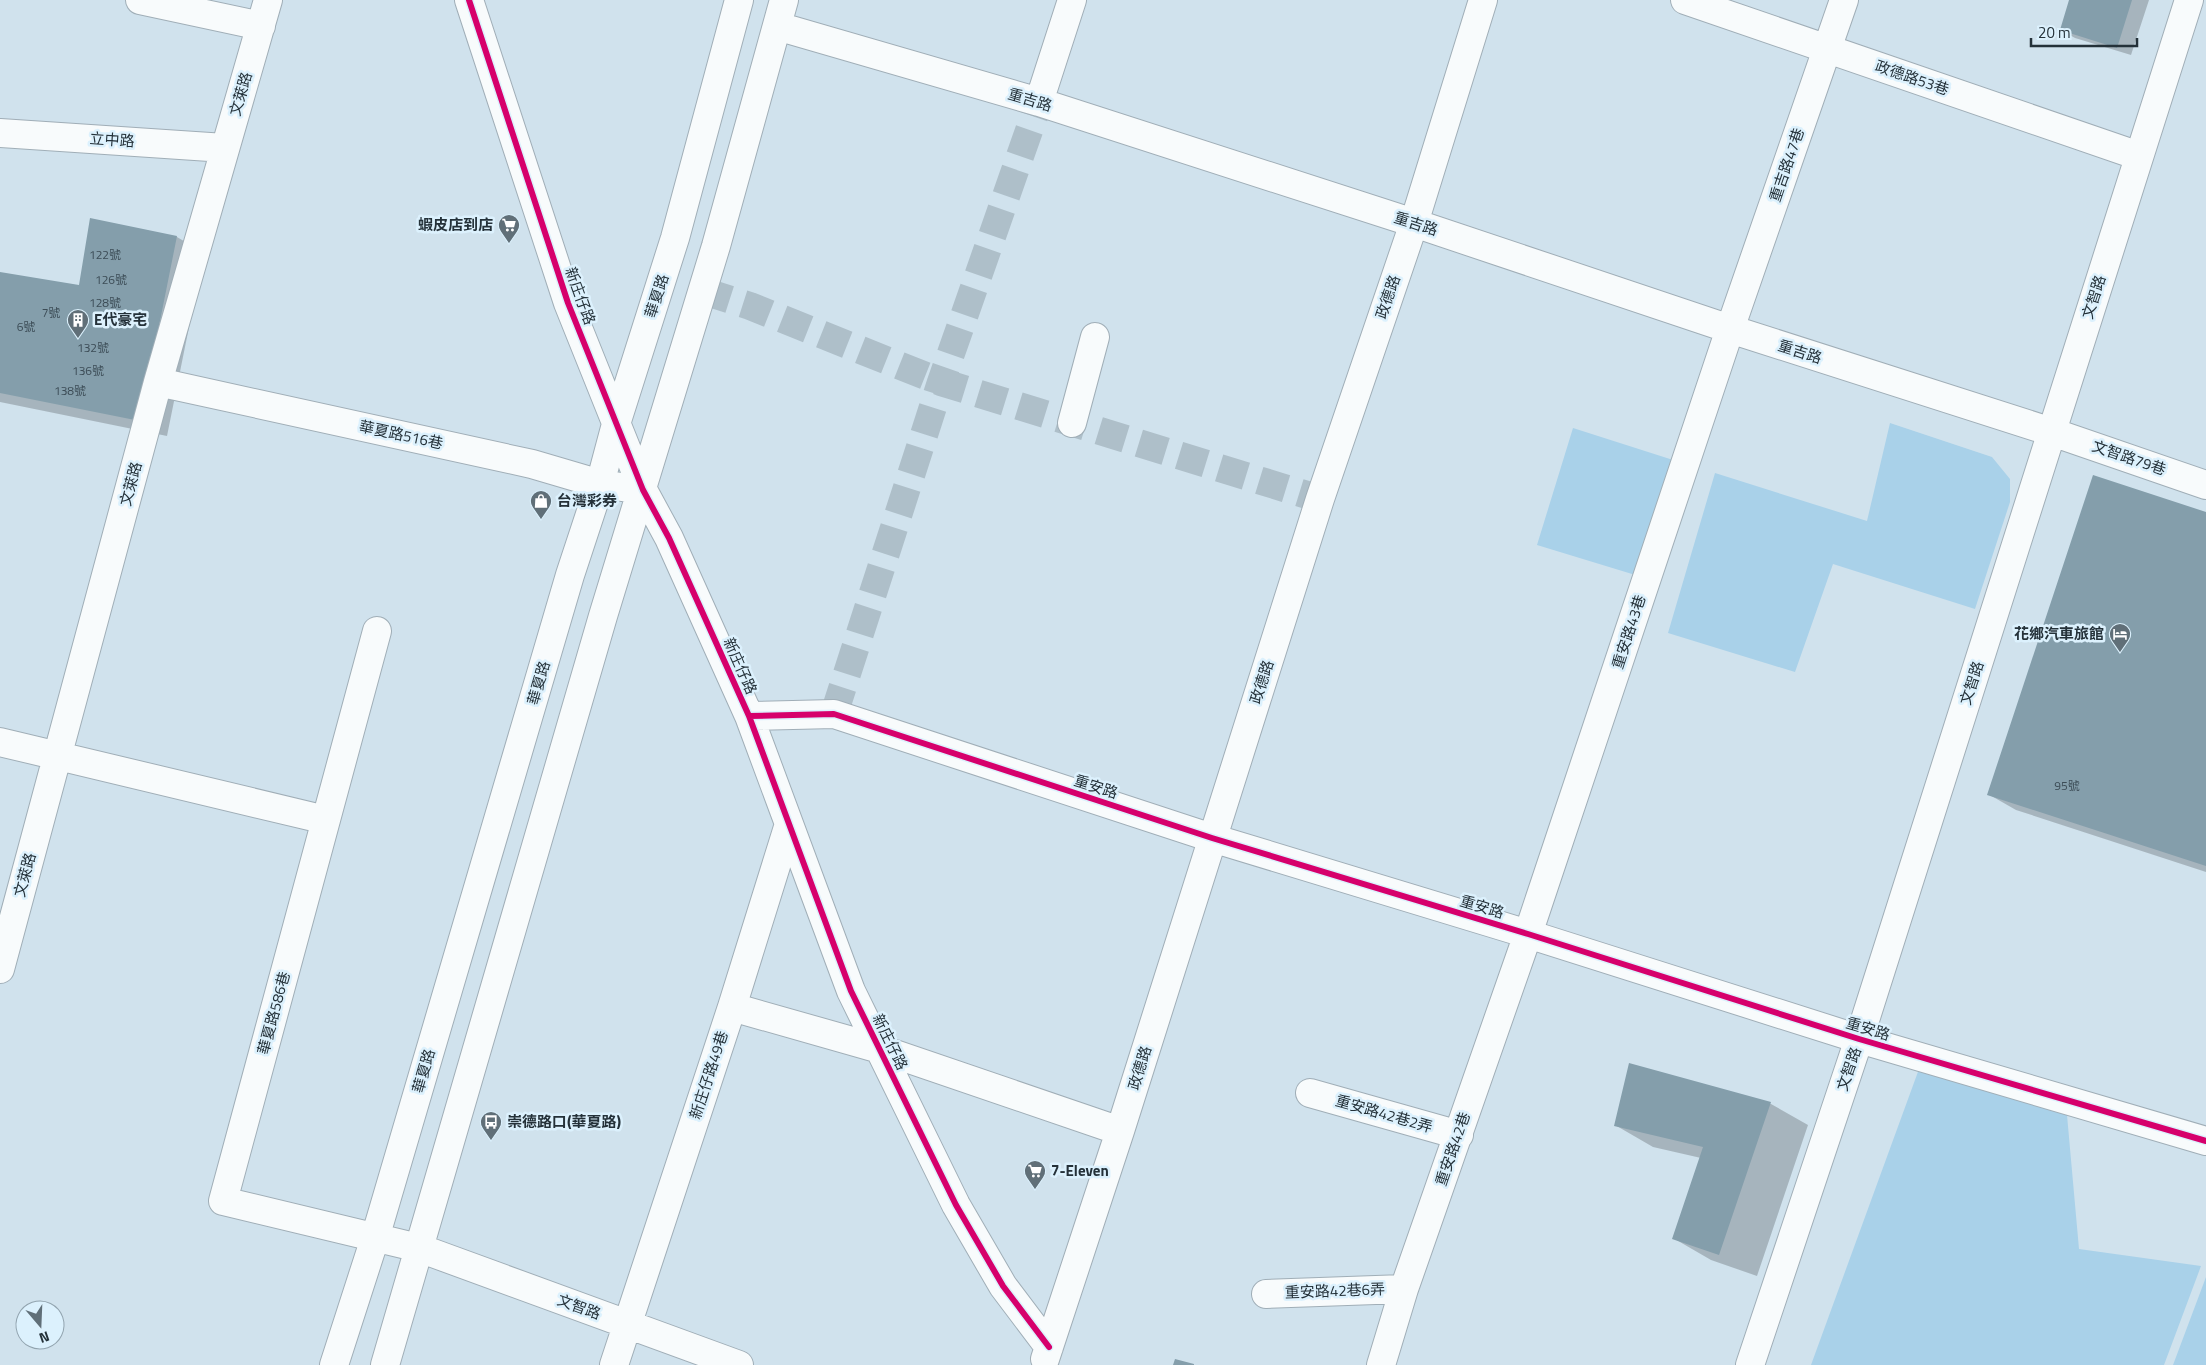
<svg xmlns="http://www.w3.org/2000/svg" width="2206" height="1365" font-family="'Titillium Web','Noto Sans TC',sans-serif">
<rect width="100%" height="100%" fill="#d0e2ed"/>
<!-- green -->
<path fill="#a9d1e9" d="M1890,423L1992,457L2010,479V502L1975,609L1833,564L1795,672L1668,633L1715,473L1867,521Z
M1573,428L1695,467L1655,581L1537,545Z
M1919,1069L2067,1115L2079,1249L2201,1266L2164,1365H1811Z
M2206,1277V1365H2173Z"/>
<!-- shadow -->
<path fill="#0003" d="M2070,0H2149L2131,55L2075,38L2061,30Z
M91,220L177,237L204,253L167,436L0,402V273L80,287Z
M2206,513V872L2016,810L1988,794Z
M1630,1065L1771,1104L1808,1125L1757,1276L1711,1260L1673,1238L1701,1158L1653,1147L1615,1125Z"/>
<!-- building -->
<path fill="#849eab" d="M2069,0H2132L2117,48L2060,30Z
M90,218L177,236L140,421L0,393V272L79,285Z
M2093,475L2206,512V866L1987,795Z
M1629,1063L1771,1102L1719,1255L1672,1239L1703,1147L1614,1126Z
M1175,1359L1194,1364V1365H1173Z"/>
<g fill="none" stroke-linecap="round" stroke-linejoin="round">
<!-- minor-tunnel -->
<path stroke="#aebfc9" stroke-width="28" stroke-dasharray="28 14" stroke-linecap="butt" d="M703,291L750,306L941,382L1320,499
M834,714L941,382L1039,102"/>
<!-- minor casing -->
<g stroke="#a0aeb7" stroke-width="30">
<path id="minor" d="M140,0L261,26
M469,0L568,303L643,490L669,538L749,716L851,991L956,1205L1003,1286L1049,1347
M1685,0L2139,156
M777,26L1039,102L1414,223L1730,329L2052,432L2206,485
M1039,102L1072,0
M0,133L225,148
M158,382L532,464L600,484L643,490
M1072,423L1095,337
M377,631L223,1201L419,1248L739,1365
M749,716L834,714L1212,838L1528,934L1859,1039L2206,1141
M0,742L326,820
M0,969L158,382L268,0
M732,1007L880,1049L1120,1131
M1310,1093L1459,1135
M1266,1294L1404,1289
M1045,1359L1120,1131L1320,499L1414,223L1483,0
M334,1365L375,1238L570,575L600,484L616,424L675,238L739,0
M385,1365L603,616L716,246L784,0
M614,1365L732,1007L789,824
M1381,1365L1404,1289L1528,934L1730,329L1844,0
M1750,1365L1859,1039L2189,0"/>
</g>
<!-- minor -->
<use href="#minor" stroke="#f8fbfc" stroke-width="28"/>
<!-- cycleway casing -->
<g stroke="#dcf1fd" stroke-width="9">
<path id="cycleway" d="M469,0L568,303L643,490L669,538L749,716L851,991L956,1205L1003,1286L1049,1347
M749,716L834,714L1212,838L1528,934L1859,1039L2206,1141"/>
</g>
<!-- cycleway -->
<use href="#cycleway" stroke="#d6006c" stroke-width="6"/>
</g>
<!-- icons -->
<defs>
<g id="supermarket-pin" transform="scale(1.125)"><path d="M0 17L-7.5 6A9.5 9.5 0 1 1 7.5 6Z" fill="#606f78" stroke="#dcf1fd"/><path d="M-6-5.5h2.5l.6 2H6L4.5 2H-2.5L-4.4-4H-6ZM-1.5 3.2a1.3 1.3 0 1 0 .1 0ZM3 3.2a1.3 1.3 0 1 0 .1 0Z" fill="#fff"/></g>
<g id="building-pin" transform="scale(1.125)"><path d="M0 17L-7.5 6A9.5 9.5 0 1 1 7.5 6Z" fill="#606f78" stroke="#dcf1fd"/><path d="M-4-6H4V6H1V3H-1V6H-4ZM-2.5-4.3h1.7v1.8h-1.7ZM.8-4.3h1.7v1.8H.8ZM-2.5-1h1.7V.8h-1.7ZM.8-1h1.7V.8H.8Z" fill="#fff"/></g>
<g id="shop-pin" transform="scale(1.125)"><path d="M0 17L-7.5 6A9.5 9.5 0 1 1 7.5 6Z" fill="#606f78" stroke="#dcf1fd"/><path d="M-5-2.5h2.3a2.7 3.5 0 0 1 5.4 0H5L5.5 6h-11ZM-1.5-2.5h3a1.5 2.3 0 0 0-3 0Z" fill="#fff"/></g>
<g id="hotel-pin" transform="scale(1.125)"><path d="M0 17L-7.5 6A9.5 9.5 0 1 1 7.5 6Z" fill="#606f78" stroke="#dcf1fd"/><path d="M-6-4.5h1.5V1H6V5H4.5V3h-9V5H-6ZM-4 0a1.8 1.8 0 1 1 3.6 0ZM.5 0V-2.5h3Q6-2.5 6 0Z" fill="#fff"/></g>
<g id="bus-pin" transform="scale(1.125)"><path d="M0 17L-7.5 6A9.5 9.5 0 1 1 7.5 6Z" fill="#606f78" stroke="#dcf1fd"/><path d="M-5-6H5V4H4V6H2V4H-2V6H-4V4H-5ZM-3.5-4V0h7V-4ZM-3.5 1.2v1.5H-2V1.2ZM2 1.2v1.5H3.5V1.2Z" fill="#fff"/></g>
</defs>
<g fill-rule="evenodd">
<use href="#supermarket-pin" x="509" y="225"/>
<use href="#building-pin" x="78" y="320"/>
<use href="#shop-pin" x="541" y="501"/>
<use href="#hotel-pin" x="2120" y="634"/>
<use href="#bus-pin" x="491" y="1122"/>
<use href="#supermarket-pin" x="1035" y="1171"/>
</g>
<g text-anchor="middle" stroke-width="5" stroke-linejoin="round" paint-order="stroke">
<!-- number labels -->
<g font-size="12" fill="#3c4c56">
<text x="105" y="259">122號</text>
<text x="111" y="284">126號</text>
<text x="105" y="307">128號</text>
<text x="51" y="317">7號</text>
<text x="26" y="331">6號</text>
<text x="93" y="352">132號</text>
<text x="88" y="375">136號</text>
<text x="70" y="395">138號</text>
<text x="2067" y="790">95號</text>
</g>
<!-- street labels -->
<g font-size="15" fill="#243139" stroke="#dcf1fd">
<text transform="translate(1912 78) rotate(19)" y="5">政德路53巷</text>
<text transform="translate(241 94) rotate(-74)" y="5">文萊路</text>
<text transform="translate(1030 100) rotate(17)" y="5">重吉路</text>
<text transform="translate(112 140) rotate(4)" y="5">立中路</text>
<text transform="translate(1787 165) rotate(-71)" y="5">重吉路47巷</text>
<text transform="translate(1416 224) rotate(18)" y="5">重吉路</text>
<text transform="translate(580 296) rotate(70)" y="5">新庄仔路</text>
<text transform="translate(657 296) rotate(-72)" y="5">華夏路</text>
<text transform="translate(1388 297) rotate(-71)" y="5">政德路</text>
<text transform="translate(2094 297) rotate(-72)" y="5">文智路</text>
<text transform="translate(1800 352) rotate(18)" y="5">重吉路</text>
<text transform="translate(401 435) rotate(12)" y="5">華夏路516巷</text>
<text transform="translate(2129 458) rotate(19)" y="5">文智路79巷</text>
<text transform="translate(131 484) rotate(-75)" y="5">文萊路</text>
<text transform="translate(1629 632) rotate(-72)" y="5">重安路43巷</text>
<text transform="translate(740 666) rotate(66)" y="5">新庄仔路</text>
<text transform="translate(1262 682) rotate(-72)" y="5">政德路</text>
<text transform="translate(539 683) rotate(-74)" y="5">華夏路</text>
<text transform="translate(1972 683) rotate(-72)" y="5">文智路</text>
<text transform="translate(1096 787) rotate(18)" y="5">重安路</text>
<text transform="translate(25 875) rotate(-75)" y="5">文萊路</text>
<text transform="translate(1482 907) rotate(17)" y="5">重安路</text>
<text transform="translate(274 1013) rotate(-75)" y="5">華夏路586巷</text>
<text transform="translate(1868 1029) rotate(17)" y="5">重安路</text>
<text transform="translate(890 1042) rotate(64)" y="5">新庄仔路</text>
<text transform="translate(1140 1068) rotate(-73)" y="5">政德路</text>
<text transform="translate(1849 1069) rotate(-71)" y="5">文智路</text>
<text transform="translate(424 1071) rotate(-74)" y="5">華夏路</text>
<text transform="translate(709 1075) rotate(-72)" y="5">新庄仔路49巷</text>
<text transform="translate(1384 1114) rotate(16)" y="5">重安路42巷2弄</text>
<text transform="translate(1453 1149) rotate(-71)" y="5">重安路42巷</text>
<text transform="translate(1335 1291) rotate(-2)" y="5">重安路42巷6弄</text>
<text transform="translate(579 1307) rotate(20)" y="5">文智路</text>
</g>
<!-- poi labels -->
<g font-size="15" font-weight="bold" fill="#243139" stroke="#dcf1fd" text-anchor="start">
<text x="493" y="230" text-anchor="end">蝦皮店到店</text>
<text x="94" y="325">E代豪宅</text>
<text x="557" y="506">台灣彩券</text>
<text x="2104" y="639" text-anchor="end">花鄉汽車旅館</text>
<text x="507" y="1127">崇德路口(華夏路)</text>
<text x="1051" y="1176">7-Eleven</text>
</g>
</g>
<!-- north arrow -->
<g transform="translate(40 1325) rotate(161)"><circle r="24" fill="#dcf1fd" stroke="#92a4af"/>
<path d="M0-4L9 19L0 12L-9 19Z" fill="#606f78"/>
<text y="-8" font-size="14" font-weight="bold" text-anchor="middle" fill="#243139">N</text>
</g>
<!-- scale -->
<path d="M2031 38v8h106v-8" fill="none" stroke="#243139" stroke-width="2.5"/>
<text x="2038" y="38" font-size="15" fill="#243139" stroke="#dcf1fd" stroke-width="4" paint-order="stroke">20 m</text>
</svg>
